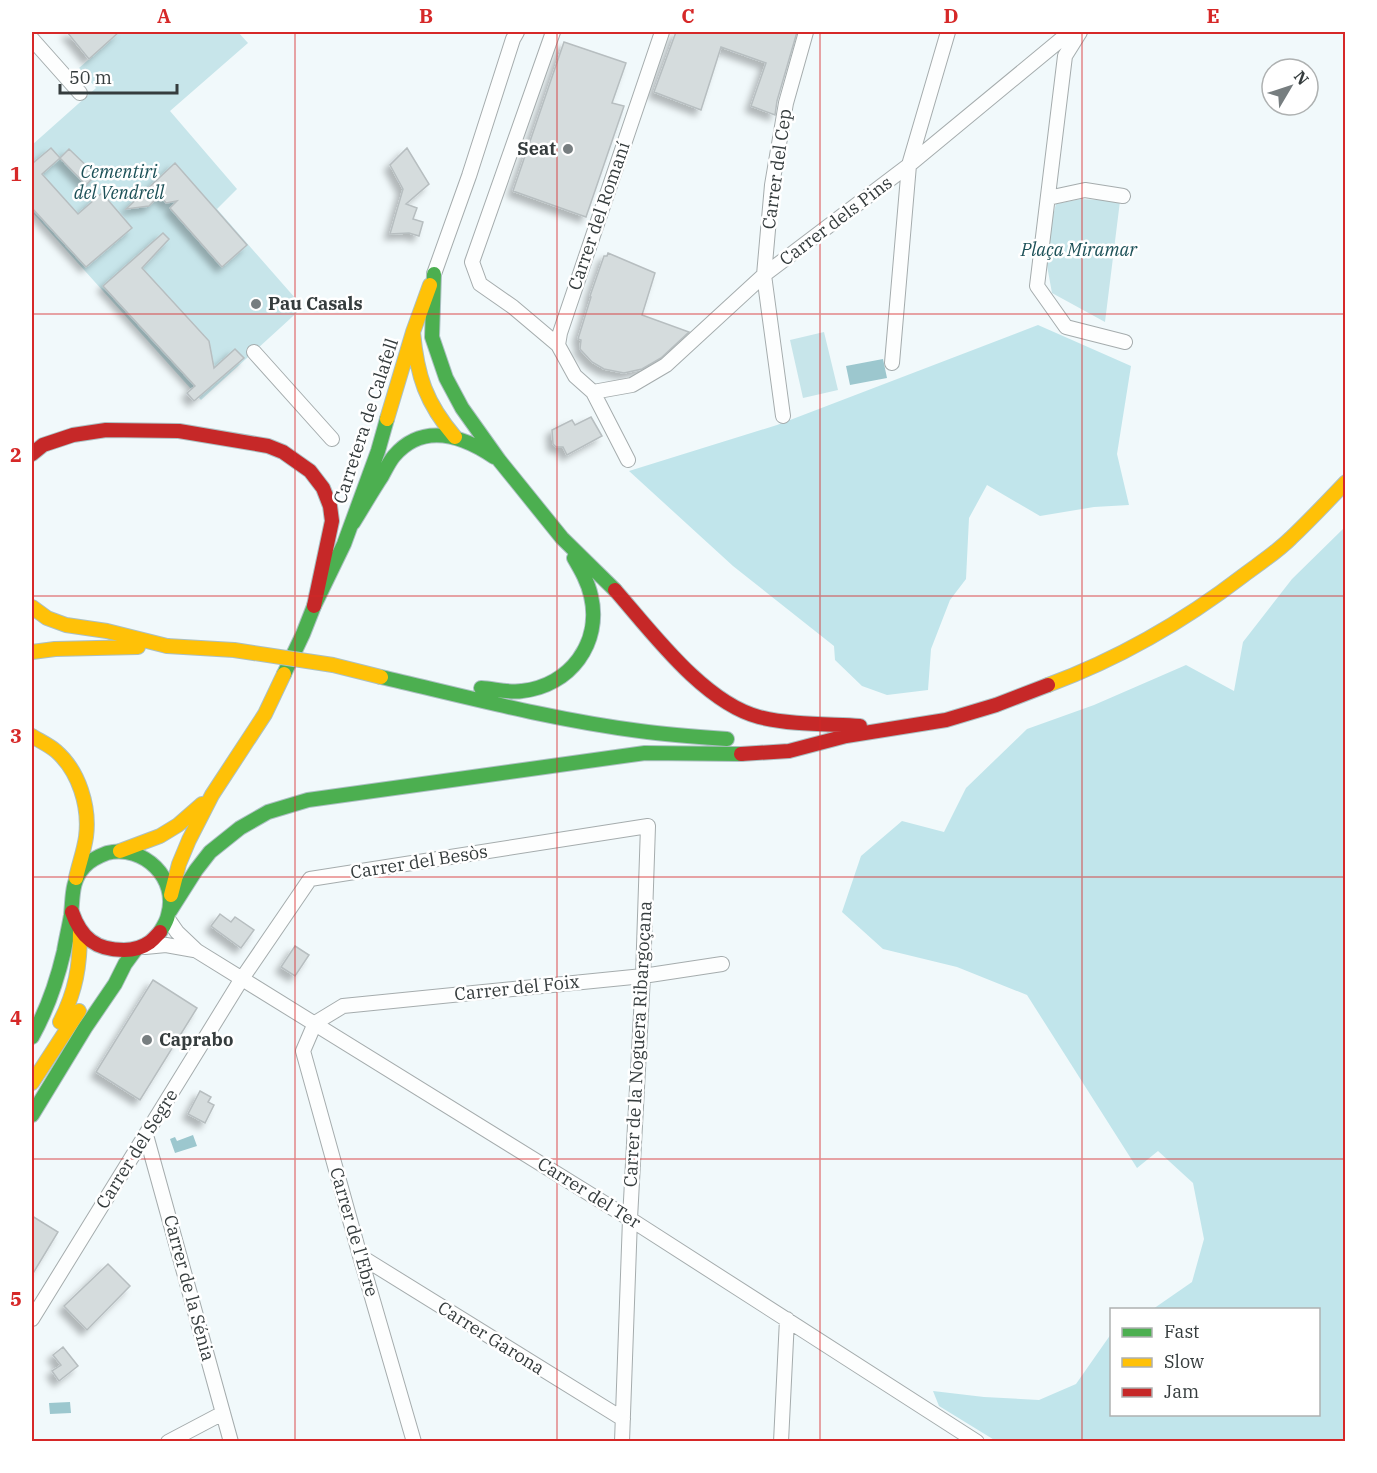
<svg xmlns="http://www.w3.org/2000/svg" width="1377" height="1473" font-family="'IBM Plex Serif',serif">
<defs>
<filter id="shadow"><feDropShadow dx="-5.5" dy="5.5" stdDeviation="3" flood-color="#0004"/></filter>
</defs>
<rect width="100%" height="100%" fill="#f1f9fb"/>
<!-- green -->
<path fill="#c7e5ea" d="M120,32H238L248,43L170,111L237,189L217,209L303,307L201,400L32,212V145L96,88L79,68Z
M1081,199L1120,201L1105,322L1052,293L1044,249L1056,204Z
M824,332L838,390L803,398L790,340Z"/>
<!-- forest -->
<path fill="#c1e5eb" d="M1038,325L1131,366L1117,454L1129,505L1094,507L1040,516L987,485L969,518L966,579L950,600L931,649L928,690L887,695L862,686L835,660L834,646L733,566L629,471L777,425Z
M1345,527V1441H996L939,1406L933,1391L984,1397L1039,1400L1076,1384L1111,1334L1112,1414H1318V1310L1153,1309L1192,1282L1204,1239L1193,1183L1158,1151L1137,1168L1027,995L957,967L883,949L842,912L861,856L902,821L944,832L966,788L1027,729L1094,705L1186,665L1234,691L1243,642L1292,579Z"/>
<!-- water -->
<path fill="#9cc7ce" d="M883,359L887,378L850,385L846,366Z
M193,1135L197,1146L175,1153L170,1139L175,1137L177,1141Z
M70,1402L71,1413L50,1414L49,1403Z"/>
<!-- building -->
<path fill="#d5dcdd" stroke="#b7bec0" stroke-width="1.5" filter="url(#shadow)" d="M67,32H119L89,59Z
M676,32H797L777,101L775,115L751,106L766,63L721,47L701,110L654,92Z
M564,42L626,63L612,103L624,106L586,217L513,191Z
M51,148L60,158L42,174L78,214L102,193L132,228L86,267L32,208V162L33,163Z
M407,148L429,184L406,204L417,208L413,219L423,222L419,236L409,233L390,234L403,189L390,165Z
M69,149L96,175L86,185L60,158Z
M175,163L247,245L222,267L170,208L177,201L166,203L160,195L149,206L126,209Z
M163,233L169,239L142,268L209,341L214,368L235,349L244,358L194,401L187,393L195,386L103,286Z
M608,253L655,273L642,315L689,332L661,358L642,369L624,373L604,369L592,362L580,349L581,340L578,339L591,297L590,296L604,256H607Z
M591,417L602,436L567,455L563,447H556L553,444L552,430L572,420L575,425Z
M220,914L231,922L235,917L254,930L241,948L211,926Z
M295,946L309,955L295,976L281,967Z
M153,980L197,1008L140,1100L96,1072Z
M200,1091L211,1097L208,1102L214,1105L205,1123L188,1114Z
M32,1216L58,1232L32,1275Z
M108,1264L130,1286L87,1330L64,1306Z
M63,1347L78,1366L59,1381L52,1371L61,1365L53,1355Z"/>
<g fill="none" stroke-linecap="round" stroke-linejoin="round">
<!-- street casing -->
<g stroke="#a5acad" stroke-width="16">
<path id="street" d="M553,32L472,262L480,284L513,307L558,345
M1080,32L1065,56L1037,286L1066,327L1125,342
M32,39L80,93
M1048,198L1085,190L1123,196
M434,274L469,176L513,39L517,32
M254,352L332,439
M892,363L909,165L948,32
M593,392L632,385L666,365L764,275L909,165L1070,32
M783,416L764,275L772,185L786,103L806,32
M628,460L593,392L575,376L558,345L560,333L662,32
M168,919L177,932L197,951L630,1219L977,1442
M145,947L166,945L194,950
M146,1135L231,1442
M360,1256L623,1419
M32,1319L241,980L310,879L648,826L643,976L630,1219L622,1442
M168,1442L223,1413
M414,1442L360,1256L303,1051L315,1023L343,1006L643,976L722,964
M781,1442L787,1319"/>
</g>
<!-- fast casing -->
<g stroke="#acc0c3" stroke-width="16">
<path id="fast" d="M434,274L432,337L446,378L462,408L499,460L562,538L615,590
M353,523C363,507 372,491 382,476C386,469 389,462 394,456C423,422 463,436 494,457
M284,674L303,634L314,606L344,544L378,451L387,419
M381,677C467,697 553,720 640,731C669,735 698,737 727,739
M481,688C495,689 509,693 522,691C570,686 602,643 591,596C588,582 581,570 574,558
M170,911L196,870L210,852L240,828L268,812L308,800L645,753L741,754
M32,1037C47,1010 57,981 64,951C66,939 69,927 71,915C73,898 71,881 84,867C90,860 99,856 107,853C144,844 179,879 168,915C167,921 163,927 160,932
M32,1115L85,1028L115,984L125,964L136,949"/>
</g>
<!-- slow casing -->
<g stroke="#acc0c3" stroke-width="16">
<path id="slow" d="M413,332C417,376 426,403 455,437
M387,419L413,332L430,285
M32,607L47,618L66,625L107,631L167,646
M32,652L55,649L138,647
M1048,685C1121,658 1183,622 1244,575C1260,563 1277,552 1291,538C1310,520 1328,501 1346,482
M32,736C40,741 49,745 56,751C79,771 90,807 86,837C84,851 79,864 76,878
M120,851L160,836L178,825L202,804
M171,895L179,864L189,840L212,795L265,714L284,674
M60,1022C76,991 80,966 80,931
M32,1083L79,1011"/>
</g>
<!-- jam casing -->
<g stroke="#acc0c3" stroke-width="16">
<path id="jam" d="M32,454L43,445L73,435L106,430L179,431L268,446L283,452L310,471L323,488L330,506L332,521L314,606
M615,590C651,631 704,703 759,717C791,725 827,724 860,726
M741,754L789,751L846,736L946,720L996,705L1048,685
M72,912C81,938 96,950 124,950C133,950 143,947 150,942C154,939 157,935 160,932"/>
</g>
<!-- street -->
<use href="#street" stroke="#fdfefe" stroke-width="14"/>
<!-- fast -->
<use href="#fast" stroke="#4caf50" stroke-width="14"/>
<!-- slow -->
<use href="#slow" stroke="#ffc107" stroke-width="14"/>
<!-- jam -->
<use href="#jam" stroke="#c62828" stroke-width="14"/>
<!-- slow-bridge casing -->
<g stroke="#acc0c3" stroke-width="16" stroke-linecap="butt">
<path id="slow-bridge" d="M167,646L234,650L333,665L381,677"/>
</g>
<!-- slow-bridge -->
<use href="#slow-bridge" stroke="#ffc107" stroke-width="14"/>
</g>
<!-- grid -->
<path fill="none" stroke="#d62828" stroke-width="1.5" stroke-opacity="0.55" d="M295,32V1442M557,32V1442M820,32V1442M1082,32V1442M32,314H1346M32,596H1346M32,877H1346M32,1159H1346"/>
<!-- markers -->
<g fill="#777e80" stroke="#fff" stroke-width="2">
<circle cx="568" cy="149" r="6"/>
<circle cx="256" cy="304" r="6"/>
<circle cx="147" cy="1040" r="6"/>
</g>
<g text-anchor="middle" stroke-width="5" stroke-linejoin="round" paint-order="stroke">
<!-- poi labels -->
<g font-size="18" font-weight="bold" fill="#353c3d" stroke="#fff" text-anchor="start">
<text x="556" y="155" text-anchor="end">Seat</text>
<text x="268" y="310">Pau Casals</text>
<text x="159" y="1046">Caprabo</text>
</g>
<!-- street labels -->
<g font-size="18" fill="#353c3d" stroke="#fff">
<text transform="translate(777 169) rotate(-82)" y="6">Carrer del Cep</text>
<text transform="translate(599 216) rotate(-71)" y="6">Carrer del Romaní</text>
<text transform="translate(836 221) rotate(-37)" y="6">Carrer dels Pins</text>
<text transform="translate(366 421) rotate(-72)" y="6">Carretera de Calafell</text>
<text transform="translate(419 862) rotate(-9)" y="6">Carrer del Besòs</text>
<text transform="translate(517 988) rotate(-6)" y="6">Carrer del Foix</text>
<text transform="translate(638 1044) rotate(-87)" y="6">Carrer de la Noguera Ribargoçana</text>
<text transform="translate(137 1149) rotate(-58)" y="6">Carrer del Segre</text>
<text transform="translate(589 1193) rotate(32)" y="6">Carrer del Ter</text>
<text transform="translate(354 1232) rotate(74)" y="6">Carrer de l'Ebre</text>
<text transform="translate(189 1288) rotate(75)" y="6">Carrer de la Sénia</text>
<text transform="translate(491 1338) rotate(32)" y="6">Carrer Garona</text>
</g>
<!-- park labels -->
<g font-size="18" font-style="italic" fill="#1d5158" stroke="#fff">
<text x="119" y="178">Cementiri<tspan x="119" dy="21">del Vendrell</tspan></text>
<text x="1079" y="256">Plaça Miramar</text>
</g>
</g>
<!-- border -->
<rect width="1377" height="1473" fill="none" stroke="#ffffff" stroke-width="66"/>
<!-- legend -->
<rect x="1110" y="1308" width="210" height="108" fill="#ffffff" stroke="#aeb1b1" stroke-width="1.5"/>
<rect x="1122" y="1328" width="30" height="9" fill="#4caf50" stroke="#aeb1b1" stroke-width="1.5"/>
<text x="1164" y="1338" font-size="18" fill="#353c3d">Fast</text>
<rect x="1122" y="1358" width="30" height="9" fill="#ffc107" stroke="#aeb1b1" stroke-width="1.5"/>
<text x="1164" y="1368" font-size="18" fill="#353c3d">Slow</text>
<rect x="1122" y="1388" width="30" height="9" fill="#c62828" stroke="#aeb1b1" stroke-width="1.5"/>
<text x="1164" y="1398" font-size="18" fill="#353c3d">Jam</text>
<!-- north arrow -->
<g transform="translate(1290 87) rotate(51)"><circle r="28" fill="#ffffff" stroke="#aeb1b1" stroke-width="1.5"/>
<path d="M0-4.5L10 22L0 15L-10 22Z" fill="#777e80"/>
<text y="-9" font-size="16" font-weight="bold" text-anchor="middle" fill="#353c3d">N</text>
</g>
<!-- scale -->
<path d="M60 84v9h117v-9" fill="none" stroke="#353c3d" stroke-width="3"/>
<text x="69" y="84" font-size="18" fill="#353c3d" stroke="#ffffff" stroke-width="4.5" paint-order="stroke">50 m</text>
<rect x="33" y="33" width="1311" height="1407" fill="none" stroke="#d62828" stroke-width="2"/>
<g font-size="20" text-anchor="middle" font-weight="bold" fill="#d62828">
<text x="164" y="23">A</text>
<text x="426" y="23">B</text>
<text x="688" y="23">C</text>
<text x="951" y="23">D</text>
<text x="1213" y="23">E</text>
<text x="16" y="181">1</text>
<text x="16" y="462">2</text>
<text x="16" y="743">3</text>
<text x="16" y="1025">4</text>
<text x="16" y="1306">5</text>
</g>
</svg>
